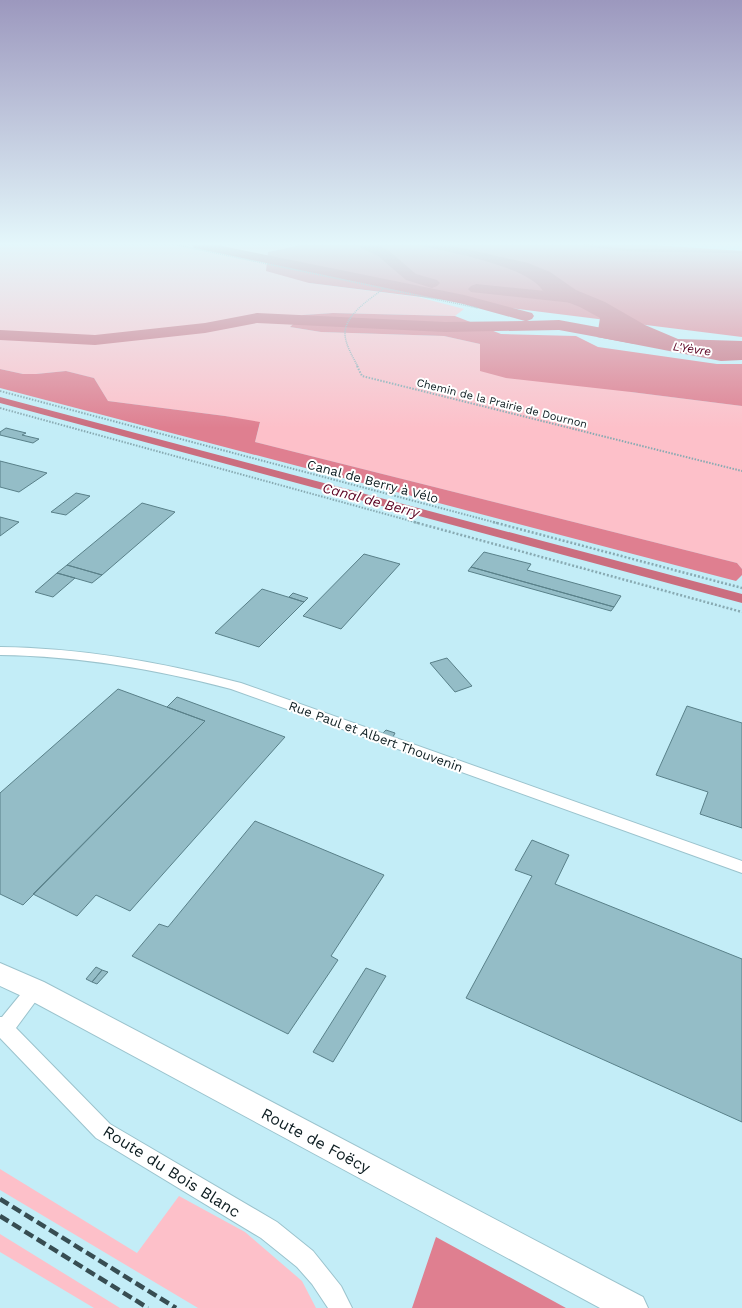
<svg xmlns="http://www.w3.org/2000/svg" width="742" height="1308" font-family="'Work Sans',sans-serif">
<rect width="100%" height="100%" fill="#c3edf7"/>
<!-- green -->
<path fill="#fdc0c9" d="M0,245H302L268,252L309,283L418,297L464,309L455,316L333,313L303,315L290,327L321,332L444,336L480,344L631,392L742,406V569L737,563L255,442L260,423L225,416L108,401L94,378L66,371L36,374H23L0,369Z
M0,1169L137,1253L179,1196L245,1232L302,1281L316,1308H198L0,1190Z
M0,1234L120,1308H94L0,1252Z"/>
<!-- forest -->
<path fill="#df7f90" d="M302,245H652L742,251V337L309,283L266,271L268,252Z
M333,313L455,316L501,334L576,336L598,347L717,364H742V406L631,392L506,378L480,371V344L444,336L321,332L290,327L303,315Z
M0,369L23,374H36L66,371L94,378L108,401L225,416L260,422L255,442L737,563L742,569V575L736,581L0,388Z
M436,1237L566,1308H412Z"/>
<!-- water -->
<path fill="#cb6e7f" d="M417,245H448L528,263L550,272L576,290L605,302L645,325L678,339L742,341V360L721,361L597,337L600,318L580,307L544,293C533,267 445,251 417,245Z"/>
<g fill="none" stroke-linecap="round" stroke-linejoin="round">
<!-- stream -->
<path stroke="#cb6e7f" stroke-width="2.5" d="M584,245L626,250L742,252"/>
<!-- canal -->
<path fill="#cb6e7f" fill-rule="evenodd" d="M0,397L742,594V603L0,403Z"/>
<!-- river -->
<path fill="#cb6e7f" fill-rule="evenodd" d="M192,245H217L464,295L532,313L534,316L532,319L527,321L559,320L635,334L641,335L643,339L641,343L635,344L559,330L445,332L257,323L205,333L95,345L0,340V330L95,335L205,323L257,313L445,322L525,321L463,304L199,249L194,248Z
M359,245H376L388,250L416,274L437,280L440,283L437,286L432,288L406,280L378,256L361,248Z
M476,284L576,294L597,303L599,306L597,309L591,311L585,309L573,303L471,292L468,289L471,286Z"/>
</g>
<!-- building -->
<path fill="#94bdc7" stroke="#598089" d="M6,428L26,433L22,435L39,439L33,443L0,435V432Z
M0,461L47,473L19,492L0,487Z
M76,493L90,496L66,515L51,512Z
M142,503L175,512L102,575L67,565Z
M0,517L19,522L0,536Z
M484,552L531,564L527,570L621,596L614,607L471,567Z
M364,554L400,564L341,629L303,616Z
M67,565L102,575L92,583L57,573Z
M471,567L614,607L611,611L468,571Z
M57,573L75,578L53,597L35,592Z
M262,589L304,602L259,647L215,633Z
M293,593L308,598L304,602L289,597Z
M447,658L472,686L455,692L430,663Z
M118,689L205,721L23,905L0,894V793Z
M177,697L285,737L130,911L96,895L77,916L33,894L205,721L167,707Z
M687,706L742,723V828L700,814L708,792L656,775Z
M386,730L395,733L393,737L383,733Z
M255,821L384,875L331,956L338,960L288,1034L132,956L159,924L168,927Z
M532,840L569,855L555,884L742,959V1122L466,998L532,876L515,870Z
M96,967L102,970L92,982L86,979Z
M366,968L386,976L333,1062L313,1052Z
M102,970L108,972L97,984L92,982Z"/>
<g fill="none" stroke-linecap="round" stroke-linejoin="round">
<!-- street casing -->
<g stroke="#9bc3cd" stroke-width="2">
<path id="street" d="M0,647C82,648 161,662 241,683L742,861V873L231,689C155,669 79,656 0,655Z
M35,982L41,984L44,990L16,1028L110,1124L277,1222L313,1251L341,1286L352,1308H328L312,1284L297,1267L261,1238L96,1138L0,1038V1017H2L29,984Z"/>
</g>
<!-- secondary casing -->
<g stroke="#9bc3cd" stroke-width="2">
<path id="secondary" d="M0,963L44,982L643,1297L648,1308H600L26,998L0,986Z"/>
</g>
<!-- path-far2 -->
<path stroke="#88aab2" stroke-width="1.5" stroke-dasharray="1 1" stroke-linecap="butt" d="M177,245L478,308
M358,367C353,357 346,346 345,335C344,315 369,300 383,289"/>
<!-- path-far1 -->
<path stroke="#88aab2" stroke-width="2" stroke-dasharray="1.5 1.5" stroke-linecap="butt" d="M357,366L362,376L742,471
M0,391L497,523
M0,408L418,523"/>
<!-- path -->
<path stroke="#88aab2" stroke-width="2.5" stroke-dasharray="2 2" stroke-linecap="butt" d="M414,522L742,612
M493,522L742,588"/>
<!-- street -->
<use href="#street" fill="#fff" fill-rule="evenodd"/>
<!-- secondary -->
<use href="#secondary" fill="#fff" fill-rule="evenodd"/>
<!-- rail -->
<path stroke="#374d52" stroke-width="4.5" stroke-dasharray="10 4.5" stroke-linecap="butt" d="M0,1199L176,1308
M0,1216L148,1308"/>
</g>
<!-- sky -->
<linearGradient id="sky" x2="0" y2="1"><stop stop-color="#9c98be"/><stop offset="0.57" stop-color="#e4f7fb"/><stop offset="1" stop-color="#e4f7fb" stop-opacity="0"/></linearGradient>
<rect width="742" height="428" fill="url(#sky)"/>
<g text-anchor="middle" stroke-width="4" stroke-linejoin="round" paint-order="stroke">
<!-- far-street labels -->
<g font-size="11" fill="#0d1d21" stroke="#fff">
<text transform="translate(502 403) rotate(14)" y="4">Chemin de la Prairie de Dournon</text>
</g>
<!-- far-water labels -->
<g font-size="12" font-style="italic" fill="#5b0222" stroke="#fff">
<text transform="translate(692 349) rotate(8)" y="4">L'Yèvre</text>
</g>
<!-- street labels -->
<g font-size="13" fill="#0d1d21" stroke="#fff">
<text transform="translate(373 481) rotate(15)" y="5">Canal de Berry à Vélo</text>
<text transform="translate(376 736) rotate(20)" y="5">Rue Paul et Albert Thouvenin</text>
</g>
<!-- water labels -->
<g font-size="14" font-style="italic" fill="#5b0222" stroke="#fff">
<text transform="translate(371 500) rotate(15)" y="5">Canal de Berry</text>
</g>
<!-- near-street labels -->
<g font-size="16" fill="#0d1d21" stroke="#fff">
<text transform="translate(316 1140) rotate(28)" y="6">Route de Foëcy</text>
<text transform="translate(172 1171) rotate(32)" y="6">Route du Bois Blanc</text>
</g>
</g>
</svg>
